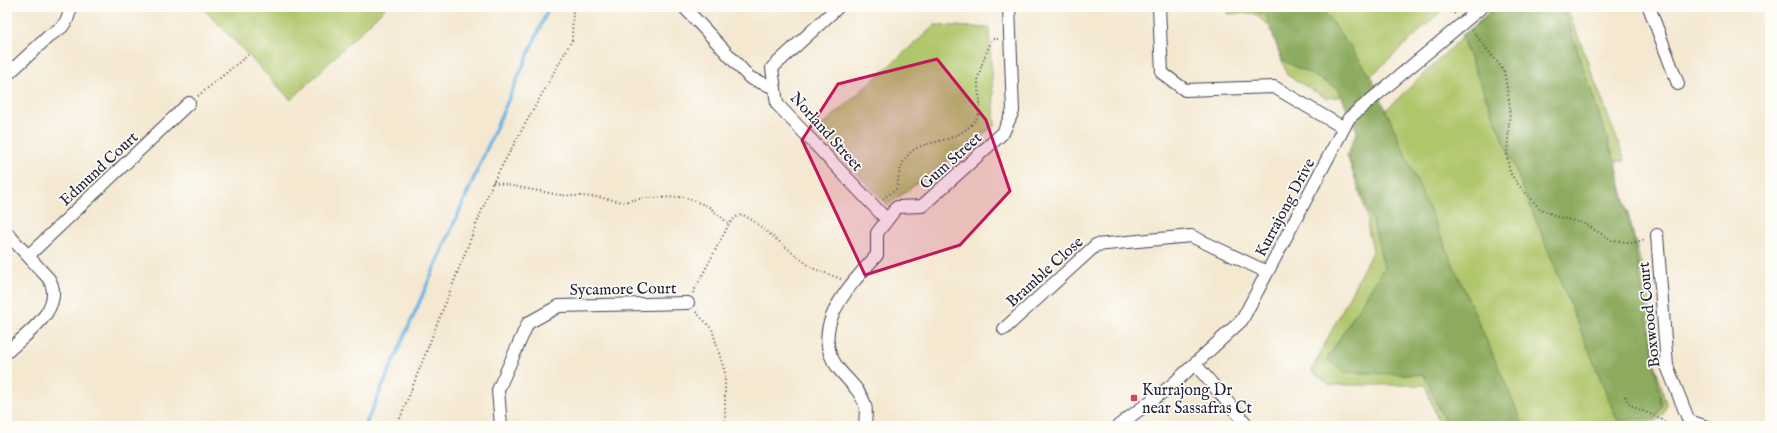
<svg xmlns="http://www.w3.org/2000/svg" width="1777" height="433" font-family="'IM FELL English',serif">
<rect width="100%" height="100%" fill="#fdfcf7"/>
<filter id="ink" filterUnits="userSpaceOnUse"><feTurbulence type="fractalNoise" baseFrequency=".025" numOctaves="2"/><feDisplacementMap in="SourceGraphic" scale="8" xChannelSelector="R" yChannelSelector="G"/><feConvolveMatrix kernelMatrix="1 2 1 2 8 2 1 2 1" color-interpolation-filters="sRGB"/></filter>
<filter id="wash" filterUnits="userSpaceOnUse"><feTurbulence type="fractalNoise" baseFrequency=".012" numOctaves="4" result="noise"/><feDisplacementMap in="SourceGraphic" scale="16" xChannelSelector="R" yChannelSelector="G"/><feGaussianBlur stdDeviation="0.9" result="paint"/><feColorMatrix in="noise" values="0 0 0 0 0 0 0 0 0 0 0 0 0 0 0 0 0 1.4 0 .05"/><feComposite in="paint" operator="in"/></filter>
<g filter="url(#wash)">
<rect width="100%" height="100%" fill="#f4e8d1"/>
<!-- green -->
<path fill="#b0c66b" stroke="#697453" d="M202,7H386L291,100Z
M1228,7H1446L1349,96L1326,98L1287,75L1270,26L1253,13L1228,14Z
M1494,7H1567L1625,161H1615L1649,296L1654,359L1666,404C1664,421 1652,423 1637,426H1440L1425,385H1330L1311,371L1373,250L1368,229L1367,215L1347,155L1367,128Z
M935,25L989,28L995,125L888,205L816,131Z"/>
<!-- forest -->
<path fill="#8cab5f" stroke="#57664d" d="M1244,7H1321L1371,76L1524,426H1447L1424,375L1343,372L1327,359L1384,267L1373,222L1347,155L1357,132L1338,88L1282,60L1266,15Z
M1494,7H1563L1616,165L1634,243L1662,406L1655,419L1617,420L1461,36L1489,15Z"/>
<g fill="none" stroke-linecap="round" stroke-linejoin="round">
<!-- stream -->
<path stroke="#6ab5e3" stroke-width="3.5" d="M365,426L549,7"/>
</g>
</g>
<g filter="url(#ink)">
<g fill="none" stroke-linecap="round" stroke-linejoin="round">
<!-- street casing -->
<g stroke="#424052" stroke-width="14">
<path id="street" d="M684,7L750,78L775,88
M838,7L772,68L777,104L887,220
M1159,7L1162,73L1185,90L1274,87L1344,128
M1649,7L1678,84
M7,75L49,36L62,27L67,20L71,7
M7,233L49,279C66,308 26,334 7,352
M1657,235L1667,366L1689,421L1704,426
M29,255L189,103
M1004,329L1096,245L1191,236L1267,272
M1195,364L1248,426
M501,426L498,390L528,323L559,306L688,303
M865,426C865,420 867,411 865,405C860,389 847,380 838,368C807,328 851,284 877,255V233L897,207L922,206L1003,133L1013,111L1009,7
M1118,426L1172,385L1242,320L1349,118L1482,7"/>
</g>
<!-- path -->
<path stroke="#424052" stroke-width="2" stroke-dasharray="1 3" stroke-linecap="butt" d="M1445,7V9L1455,14
M1472,30L1504,71L1510,106L1507,157L1510,173L1517,183L1539,208L1558,217L1583,223L1612,240L1634,243L1645,239
M198,96L248,55
M493,182L559,195L598,197L622,202L644,198L684,197L708,206L729,224
M883,199L897,188C903,127 940,155 971,125C987,110 977,98 978,82C978,70 988,50 992,39H999
M693,293L729,224L736,217L743,215L752,220L812,268L841,279
M696,312L712,329L725,373V426
M1625,396C1632,415 1659,410 1667,426
M399,421L409,426
M397,426L493,182L572,40L573,7"/>
<!-- street -->
<use href="#street" stroke="#fff" stroke-width="12"/>
</g>
</g>
<!-- marked area -->
<path fill="#c2185b" fill-opacity="0.2" stroke="#c2185b" stroke-width="3" stroke-linejoin="round" d="M937,59L986,120L1010,191L960,245L865,275L802,140L838,84Z"/>
<!-- markers -->
<rect fill="#d1495b" stroke="#fdfcf7" stroke-width="1.5" x="1130" y="394" width="8" height="8" rx="2"/>
<g text-anchor="middle" stroke-width="3.5" stroke-linejoin="round" paint-order="stroke">
<!-- street labels -->
<g font-size="16" fill="#22223b" stroke="#fdfcf7">
<text transform="translate(827 131) rotate(48)" y="6">Norland Street</text>
<text transform="translate(950 160) rotate(-42)" y="6">Gum Street</text>
<text transform="translate(98 168) rotate(-43)" y="6">Edmund Court</text>
<text transform="translate(1284 207) rotate(-62)" y="6">Kurrajong Drive</text>
<text transform="translate(1044 271) rotate(-42)" y="6">Bramble Close</text>
<text transform="translate(623 288) rotate(-1)" y="6">Sycamore Court</text>
<text transform="translate(1648 315) rotate(-96)" y="6">Boxwood Court</text>
</g>
<!-- poi labels -->
<g font-size="16" fill="#22223b" stroke="#fdfcf7" text-anchor="start">
<text x="1142" y="395">Kurrajong Dr<tspan x="1142" dy="18">near Sassafras Ct</tspan></text>
</g>
</g>
<!-- margin -->
<rect width="1777" height="433" fill="none" stroke="#fdfcf7" stroke-width="24"/>
</svg>
